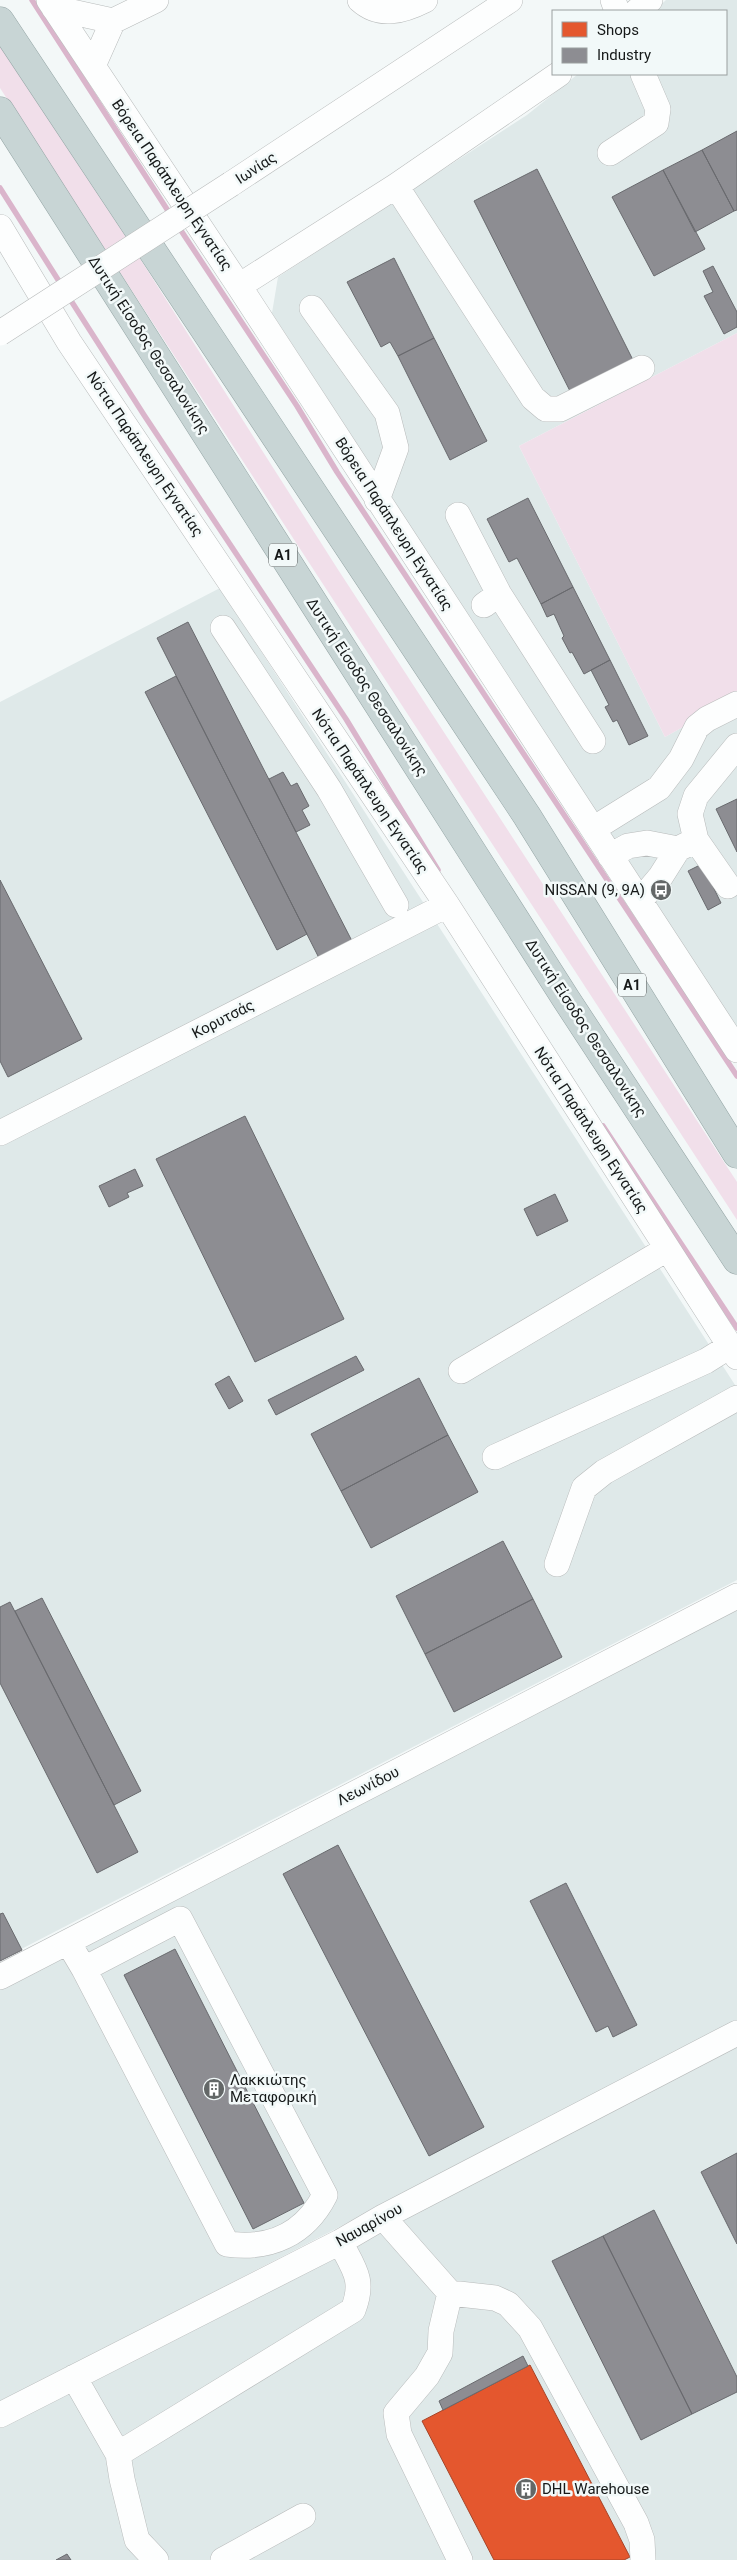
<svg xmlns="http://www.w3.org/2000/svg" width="737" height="2560" font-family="Roboto,sans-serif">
<rect width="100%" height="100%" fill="#f3f8f8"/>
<!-- built -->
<path fill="#dfe9e9" d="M666,0H737V333L519,446L665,737L737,697V1030L272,313L278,277L527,115L578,74H726V11H654Z
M220,588L737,1388V1580L0,1960V702Z
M737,1606V2022L0,2402V1985Z
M737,2030V2560H0V2411Z"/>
<!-- green -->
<path fill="#f1dfea" d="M0,46L137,254L337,568L737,1182V1220L0,88Z
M737,333V697L665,737L519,446Z"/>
<!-- shops -->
<path fill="#e4572e" stroke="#a64428" d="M530,2365L630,2557L624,2560H494L422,2421Z"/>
<!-- industry -->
<path fill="#8d8d92" stroke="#696a6e" d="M737,131V210L734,211L702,150Z
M702,150L734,211L695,232L663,170Z
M537,169L636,366L573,397L474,201Z
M663,170L705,249L654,276L612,197Z
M394,258L434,338L398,356L390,342L381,347L347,282Z
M713,266L737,312V327L724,334L704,296L713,292L703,271Z
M434,338L487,441L450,460L398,356Z
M528,498L573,587L541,604L517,558L509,562L487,519Z
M573,587L610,660L584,674L572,652L570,653L562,638L564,636L554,614L547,617L541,604Z
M188,622L352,941L319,958L157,638Z
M610,660L648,736L629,745L617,720L613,722L605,707L609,705L591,670Z
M176,676L307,934L277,950L145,692Z
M283,772L291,786L297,783L309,806L302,810L310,825L296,832L269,779Z
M737,799V852L716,809Z
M702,864L721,903L708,910L688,871Z
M0,880L82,1039L8,1077L0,1061Z
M245,1116L344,1319L255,1362L156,1159Z
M135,1169L143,1186L127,1193L129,1197L109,1207L99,1186Z
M555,1194L568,1221L537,1236L524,1209Z
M356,1356L364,1370L276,1415L268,1400Z
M229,1376L243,1401L229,1409L215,1384Z
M419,1378L448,1435L341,1491L311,1434Z
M448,1435L478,1492L371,1548L341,1491Z
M503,1541L533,1599L425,1654L396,1596Z
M42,1598L141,1791L114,1805L15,1611Z
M533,1599L562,1657L454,1712L425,1654Z
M10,1602L138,1852L97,1873L0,1683V1607Z
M338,1845L484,2127L429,2156L283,1874Z
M566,1883L637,2025L613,2037L608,2026L596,2032L530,1901Z
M3,1913L22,1950L0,1961V1914Z
M175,1949L304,2203L253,2229L124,1975Z
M737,2153V2244L701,2172Z
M654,2210L737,2377V2392L692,2414L603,2236Z
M603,2236L692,2414L641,2440L552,2261Z
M523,2356L528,2366L443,2410L439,2401Z
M67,2554L71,2560H56Z"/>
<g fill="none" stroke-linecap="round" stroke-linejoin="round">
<!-- stream -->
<path stroke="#dab5cb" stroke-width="5.5" d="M32,0L172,217
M0,188L62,286
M178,226L297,406L337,472L737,1076
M68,296L144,415L346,719L438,870
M603,1126L737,1328"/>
<!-- minor casing -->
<g stroke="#b8bbbb" stroke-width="26">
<path id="minor" d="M49,0L239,286L737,1050
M360,0C380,18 403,11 425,0
M613,0L617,11
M54,8L113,21
M637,11L650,0
M93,66L113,21L156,0
M610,153L656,123L658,109L643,74
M231,184L510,0
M396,186L533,398L546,409H560L642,368
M0,227L69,342L447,905L737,1357
M239,286L396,186L559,74
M312,308L387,413L396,448L377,500
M458,515L499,594
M484,605L499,594L593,741
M223,628L329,789L396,905
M593,829L659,788L681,759L697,727L707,719L737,704
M696,840L728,886
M610,856L628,846L647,843L678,849L696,840L690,814L696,796L737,746
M640,901L661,876L678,849
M0,1133L447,905
M461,1371L667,1249
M495,1457L706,1361L730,1346
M557,1564L584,1488L604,1472L737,1398
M68,1942L84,1969L227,2244C270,2250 305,2234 325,2195L180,1919L84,1969
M0,1977L737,1596
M383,2217L450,2293L495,2298L508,2304L530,2328L636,2523L642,2540L643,2560
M450,2293L441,2331L440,2353L427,2376L396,2413L399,2434L460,2560
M74,2377L118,2454L122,2479L137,2540L156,2560
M0,2415L340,2242L383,2217L737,2033
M118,2454L353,2310C365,2280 354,2269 340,2242
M223,2560L303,2516"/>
</g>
<!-- highway casing -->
<g stroke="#95a5a5" stroke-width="29">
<path id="highway" d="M0,21L527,816L737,1154
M0,111L566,999L737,1260"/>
</g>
<!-- minor -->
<use href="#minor" stroke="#fdfefe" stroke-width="25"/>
<!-- highway -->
<use href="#highway" stroke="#c8d5d5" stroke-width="28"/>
<!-- minor-bridge casing -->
<g stroke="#b8bbbb" stroke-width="26" stroke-linecap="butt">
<path id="minor-bridge" d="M0,333L231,184"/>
</g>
<!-- minor-bridge -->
<use href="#minor-bridge" stroke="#fdfefe" stroke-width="25"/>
</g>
<!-- icons -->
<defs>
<g id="bus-disc" transform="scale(1.125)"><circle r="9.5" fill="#636767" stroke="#f2f9f9"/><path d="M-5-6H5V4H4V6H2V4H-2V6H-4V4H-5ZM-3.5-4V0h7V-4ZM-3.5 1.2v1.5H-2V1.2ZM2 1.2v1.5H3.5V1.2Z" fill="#fff"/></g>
<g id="building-disc" transform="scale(1.125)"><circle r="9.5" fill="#636767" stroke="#f2f9f9"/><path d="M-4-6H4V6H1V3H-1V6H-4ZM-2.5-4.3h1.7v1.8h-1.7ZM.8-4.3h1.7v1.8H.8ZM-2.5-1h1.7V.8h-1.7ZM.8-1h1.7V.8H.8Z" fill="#fff"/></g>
</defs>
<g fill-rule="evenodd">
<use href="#bus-disc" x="661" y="890"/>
<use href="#building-disc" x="214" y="2089"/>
<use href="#building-disc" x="526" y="2489"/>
</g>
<g text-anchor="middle" stroke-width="5" stroke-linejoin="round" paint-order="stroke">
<!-- shield labels -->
<g fill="#f2f9f9" stroke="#585c5c" stroke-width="1">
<rect x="269" y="543.5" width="28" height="23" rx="4"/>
<rect x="618" y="973.5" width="28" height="23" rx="4"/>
</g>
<g font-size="14" font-weight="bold" fill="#161919">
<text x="283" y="560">Α1</text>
<text x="632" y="990">Α1</text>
</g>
<!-- street labels -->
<g font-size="15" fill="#161919" stroke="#f2f9f9">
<text transform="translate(256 168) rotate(-33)" y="5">Ιωνίας</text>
<text transform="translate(172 185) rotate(56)" y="5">Βόρεια Παράπλευρη Εγνατίας</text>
<text transform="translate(149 345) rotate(57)" y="5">Δυτική Είσοδος Θεσσαλονίκης</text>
<text transform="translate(145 454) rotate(56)" y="5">Νότια Παράπλευρη Εγνατίας</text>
<text transform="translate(394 524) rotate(57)" y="5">Βόρεια Παράπλευρη Εγνατίας</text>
<text transform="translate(367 687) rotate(57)" y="5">Δυτική Είσοδος Θεσσαλονίκης</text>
<text transform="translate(370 791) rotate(56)" y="5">Νότια Παράπλευρη Εγνατίας</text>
<text transform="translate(223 1019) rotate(-27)" y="5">Κορυτσάς</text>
<text transform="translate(586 1028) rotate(57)" y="5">Δυτική Είσοδος Θεσσαλονίκης</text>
<text transform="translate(591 1130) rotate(57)" y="5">Νότια Παράπλευρη Εγνατίας</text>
<text transform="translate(368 1786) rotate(-27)" y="5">Λεωνίδου</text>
<text transform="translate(369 2225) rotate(-29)" y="5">Ναυαρίνου</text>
</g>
<!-- poi labels -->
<g font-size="15" fill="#161919" stroke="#f2f9f9" text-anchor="start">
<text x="645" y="895" text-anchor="end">NISSAN (9, 9Α)</text>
<text x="230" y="2085">Λακκιώτης<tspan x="230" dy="17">Μεταφορική</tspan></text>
<text x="542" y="2494">DHL Warehouse</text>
</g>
</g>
<!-- legend -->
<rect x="552" y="10" width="175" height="65" fill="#f2f9f9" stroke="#9a9f9f"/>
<rect x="562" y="22" width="25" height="15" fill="#e4572e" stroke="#9a9f9f"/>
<text x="597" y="35" font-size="15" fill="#161919">Shops</text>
<rect x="562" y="48" width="25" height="15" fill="#8d8d92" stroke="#9a9f9f"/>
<text x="597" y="60" font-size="15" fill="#161919">Industry</text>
</svg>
